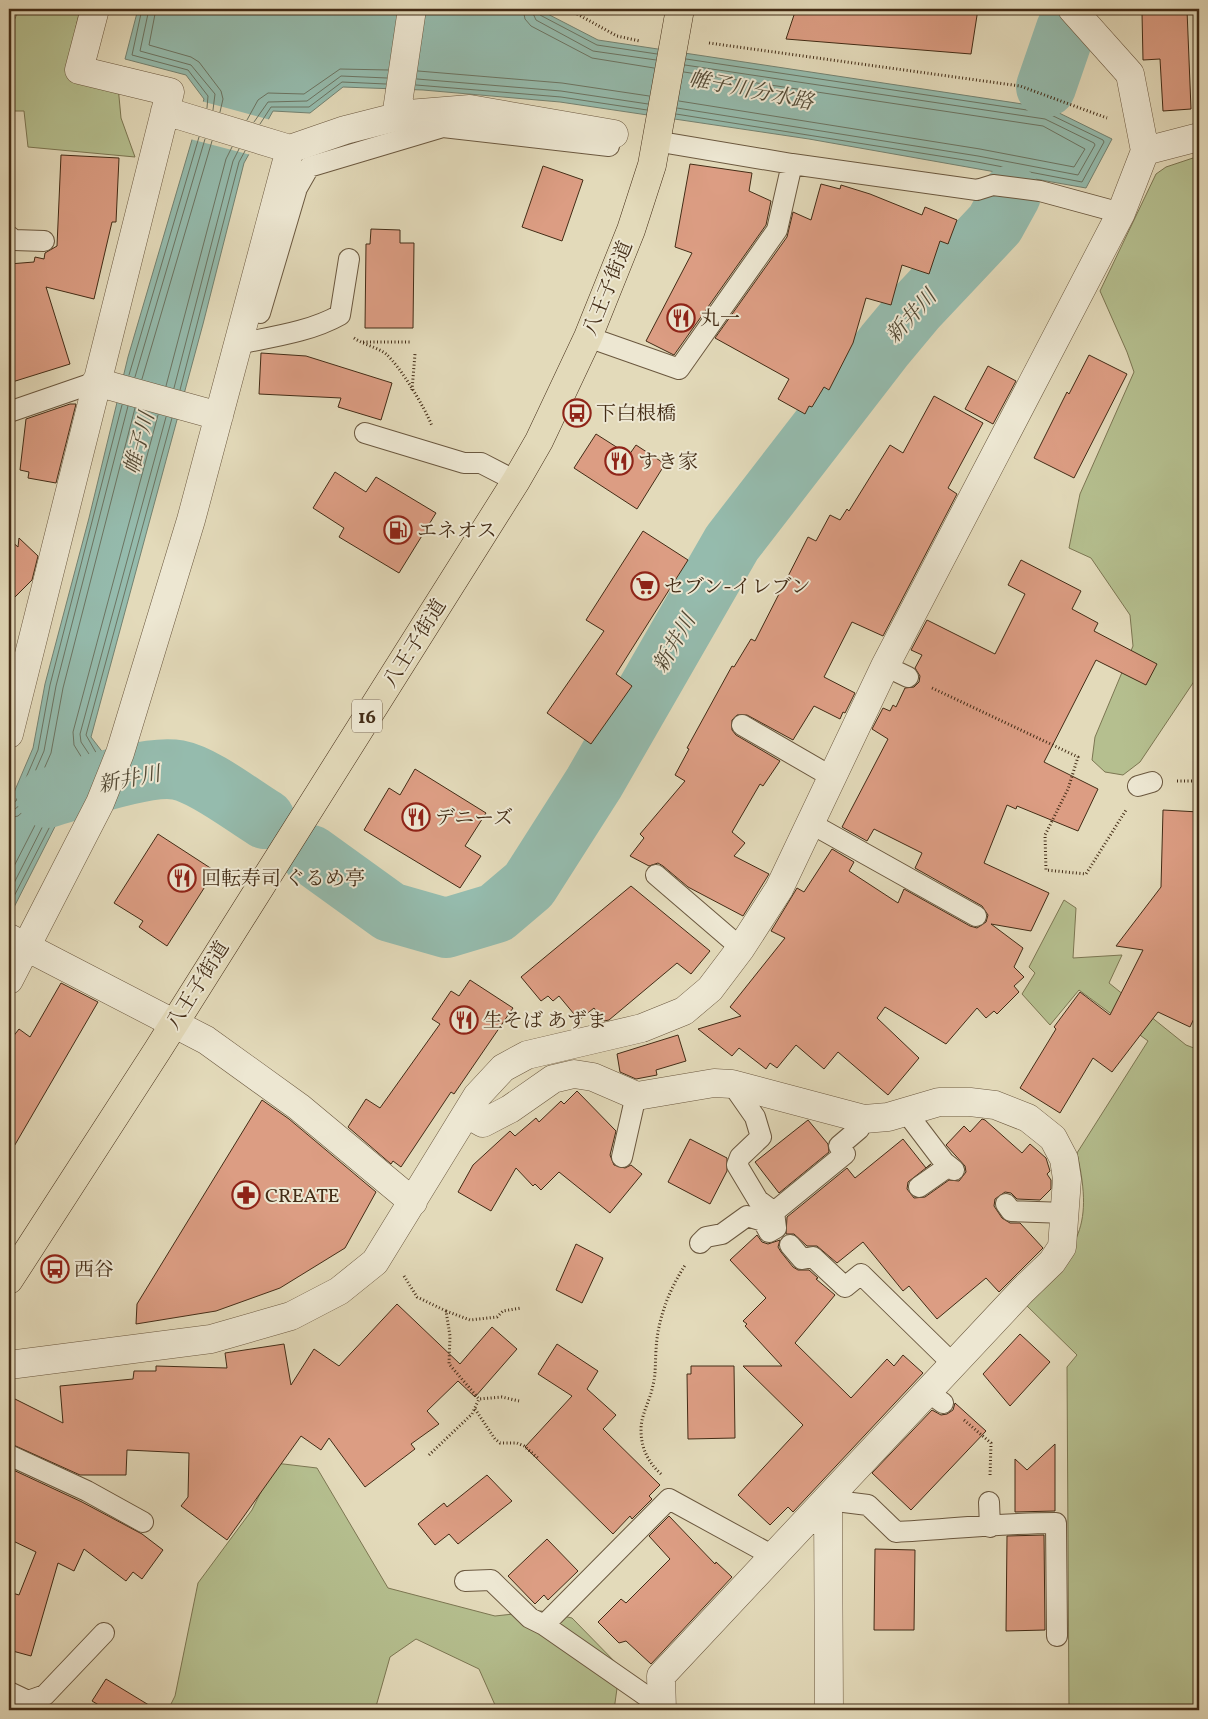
<svg xmlns="http://www.w3.org/2000/svg" width="1208" height="1719" font-family="Vollkorn,'Noto Serif JP',serif">
<rect width="100%" height="100%" fill="#e3daba"/>
<filter id="stains"><feTurbulence type="fractalNoise" baseFrequency=".004" numOctaves="4"/><feColorMatrix values="0 0 0 0 .2 0 0 0 0 .09 0 0 0 0 .02 0 0 0 .5 -.17"/></filter>
<radialGradient id="worn" r=".72"><stop offset=".6" stop-color="#630" stop-opacity="0"/><stop offset="1" stop-color="#630" stop-opacity=".3"/></radialGradient>
<!-- green -->
<path fill="#b5bf8f" stroke="#7c7652" d="M19,9H80L76,27L71,74L118,86L121,118L135,157L28,147L24,111H9V28H11Z
M1199,156V674L1140,762L1123,775L1105,772L1092,760L1095,737L1133,646L1130,615L1091,558L1069,548L1080,494L1134,372L1127,352L1100,291L1156,174L1166,167Z
M1064,900L1076,908L1073,958L1122,955L1109,983L1186,1045L1199,1050V1710H1069L1067,1367L1077,1355L1026,1305C1075,1247 1095,1233 1077,1153L1148,1041L1079,990L1050,1025L1022,994L1035,973L1029,967Z
M275,1463L317,1468L388,1588L495,1616L541,1611L572,1618L620,1667L614,1710H493L495,1705L479,1669L416,1639L390,1657L375,1710H168L175,1696L198,1583L252,1510Z"/>
<!-- water -->
<path fill="#95bbad" stroke="#748271" d="M138,9H538L598,40L1049,108L1112,139L1086,188L809,139L560,102L423,90L343,87L310,113L273,111L244,163L203,324L91,737L104,754L85,805L67,803L9,917V804L33,748L45,684L89,518L128,357L204,99L186,75L125,59Z"/>
<!-- pier -->
<path fill="#e3daba" d="M201,101L271,120L251,155L190,139Z"/>
<g fill="none" stroke-linecap="round" stroke-linejoin="round">
<!-- shore -->
<path stroke="#6c7462" stroke-width="1" d="M142,9L132,55L188,70L208,96L207,108
M149,9L140,51L191,65L215,94L213,110
M156,9L149,45L191,57L199,62L221,91L223,99L220,112
M523,9L525,19L531,26L592,58L654,68
M531,9L536,20L593,51L656,60
M537,9L540,15L597,45L657,54
M418,71L562,83L649,96
M417,79L561,91L648,104
M416,85L561,97L647,110
M679,101L980,149L1074,167L1085,149L1043,126L684,72
M677,108L978,156L1078,175L1095,145L1094,143L1045,119L685,65
M676,114L977,162L1082,182L1104,142L1103,140L1047,113L686,59
M247,120L258,100L268,93L304,94L340,69L388,70
M254,122L268,102L307,101L341,76L387,78
M260,124L271,107H309L342,82L386,84
M129,375L199,137
M135,377L205,139
M142,379L212,141
M166,386L226,159L232,147
M174,388L233,161L239,149
M180,390L239,162L245,151
M9,804L16,801L38,750L50,685L122,405
M9,810L15,809L21,804L44,751L56,686L128,406
M9,818L18,816L27,808L51,753L63,688L135,408
M9,876L51,794L59,787L73,784L82,758L74,745L73,732L158,415
M9,893L57,798L65,792H78L91,757L81,742L80,734L166,417
M9,906L63,801L68,798L82,799L98,756L86,735L172,418"/>
<!-- river -->
<path stroke="#95bbad" stroke-width="60" d="M1046,87L1066,29
M47,798C79,789 147,764 178,770C204,775 242,805 265,819
M311,855L390,912L446,928L496,913L529,885L594,783L732,543L885,345L915,309L995,224L1011,195"/>
</g>
<!-- building -->
<path fill="#dc9d83" stroke="#432c16" d="M796,9H978L971,54L786,39Z
M1187,10L1191,109L1163,111L1160,59L1143,60L1142,13Z
M61,155L119,158L116,222H112L94,299L46,287L70,364L9,383V264L34,262L35,257L44,259L45,253L57,246Z
M690,164L752,173L749,191L771,201L766,225L674,355L646,341L692,253L675,247Z
M543,166L583,180L562,241L522,227Z
M821,184L840,189L841,185L870,194L922,215L925,207L957,220L948,244L940,241L929,274L902,265L891,305L866,298L853,343L829,390L824,387L812,407L809,406L805,414L778,399L789,379L715,338L787,237L793,212L811,220Z
M371,229L400,230V243H414L413,328H365L366,244H370Z
M261,353L306,356L392,383L381,420L338,407L341,398L259,394Z
M1089,355L1127,374L1074,478L1034,458L1067,392L1069,394Z
M988,366L1016,381L993,424L965,409Z
M934,396L983,423L948,488L957,494L883,636L852,622L824,677L855,693L845,713L843,712L840,719L814,706L793,740L747,715H737L732,720V730L736,735L780,761L763,786L760,784L732,832L745,843L734,856L769,874L743,916L688,887L663,866L658,863L649,866L630,856L644,838L640,834L685,781L675,775L689,749L687,748L732,666L734,667L751,639L755,641L808,537L816,541L830,515L840,520L847,509L849,511L890,445L903,453Z
M70,404H76L56,483L28,478L29,472L20,470L26,419Z
M596,434L629,455L636,445L665,464L637,509L574,468Z
M335,472L366,492L376,477L436,513L399,573L339,537L344,528L313,508Z
M643,531L688,560L616,674L632,686L591,744L547,713L604,631L586,620Z
M19,538L38,556L32,580L9,603V539L18,547Z
M1021,560L1081,591L1072,609L1098,623L1094,631L1157,664L1146,685L1096,660L1044,762L1098,789L1078,831L1017,806L1016,809L1007,805L984,863L1049,893L1031,931L991,924L1023,948L1014,967L1024,977L1014,986L1019,992L997,1014L994,1011L986,1018L977,1008L946,1044L885,1007L877,1018L919,1058L888,1095L838,1052L824,1069L796,1045L777,1068L770,1063L766,1069L739,1048L732,1056L698,1029L741,1016L730,1007L785,938L771,931L797,888L804,892L832,849L854,862L849,871L898,903L904,889L970,926L977,928L986,922L988,915L982,906L915,868L922,853L874,829L867,841L842,827L888,739L872,729L883,708L890,711L893,705L896,707L905,688L914,687L919,682L920,676L915,668L922,655L911,650L927,620L995,654L1025,594L1008,585Z
M415,769L486,813L465,846L481,856L460,888L364,830L389,788L400,795Z
M1163,810L1199,812V1008L1190,1027L1158,1012L1112,1072L1093,1058L1060,1113L1020,1088L1056,1029L1054,1027L1080,992L1110,1015L1143,950L1116,946L1161,887Z
M158,834L215,871L167,946L139,927L143,921L114,903Z
M631,886L710,951L691,974L677,963L609,1020L604,1021L594,1008L579,1020L559,996L553,1001L548,996L541,1001L521,977Z
M470,980L513,1008L454,1094L451,1092L401,1167L393,1161L391,1164L348,1127L366,1099L380,1108L440,1024L432,1019L451,991L459,996Z
M61,983L98,1002L9,1155V1042L19,1029L30,1037Z
M678,1035L686,1061L656,1070L657,1075L636,1079L620,1072L617,1054Z
M577,1091L616,1131L610,1155L614,1165L625,1168L631,1165L642,1174L610,1213L559,1172L541,1190L535,1184L533,1186L516,1168L491,1211L458,1192L473,1165L510,1131L515,1136L536,1118L539,1122L561,1101L564,1104Z
M262,1100L289,1119L376,1192L345,1248L280,1288L216,1311L136,1324L137,1304Z
M982,1119L985,1120L1022,1153L1030,1144L1046,1158L1050,1171L1047,1174L1051,1180V1189L1040,1200L1017,1199L1011,1193L1005,1192L995,1199L994,1206L1002,1218L1010,1223H1020L1043,1248L999,1292L986,1278L937,1319L909,1286L903,1291L863,1242L837,1263L817,1246H807L794,1234H786L787,1217L847,1168L855,1178L903,1139L926,1168L931,1164L908,1182L907,1189L914,1198L925,1197L949,1180L959,1181L966,1172L965,1166L946,1145L964,1126L970,1132Z
M808,1120L828,1144L829,1152L779,1193L755,1162Z
M690,1139L727,1158V1171L710,1204L668,1182Z
M757,1235L762,1242L768,1244L780,1240L778,1247L781,1252L793,1267L798,1270H809L818,1278L816,1279L835,1295L795,1343L851,1398L887,1359L894,1366L903,1355L923,1373L793,1512L788,1507L770,1525L738,1495L803,1425L743,1366H782L745,1326L747,1324L743,1321L766,1298L730,1260Z
M576,1244L603,1258L582,1303L556,1290Z
M397,1304L460,1364L492,1327L517,1349L475,1397L458,1381L427,1411L439,1424L411,1444L415,1449L365,1487L329,1438L321,1450L301,1436L227,1540L181,1506L188,1497L189,1453L127,1450L126,1475H80L9,1443V1396L63,1423L60,1386L133,1379L134,1371H156V1366L227,1368L225,1353L284,1344L291,1385L314,1349L339,1366Z
M1020,1334L1050,1362L1010,1406L983,1374Z
M557,1344L598,1371L587,1389L616,1415L603,1429L660,1485L649,1496L652,1499L632,1519L630,1516L613,1534L525,1447L572,1396L538,1374Z
M691,1366H734L735,1438L688,1439L687,1374H691Z
M955,1403L986,1431L911,1510L872,1473L932,1410L941,1415L947,1414L953,1410Z
M1055,1444V1511L1015,1512V1459L1027,1470Z
M9,1468L82,1502L142,1534L163,1550L142,1579L133,1572L126,1581L84,1549L74,1571L58,1563L31,1656L9,1650V1592L19,1595L36,1552L9,1539Z
M487,1475L512,1501L458,1544L449,1534L435,1545L418,1524L444,1503L447,1507Z
M669,1516L715,1564L716,1562L732,1577L651,1664L626,1641L619,1643L598,1622L621,1599L626,1603L670,1559L649,1536Z
M1044,1535L1045,1630L1006,1631L1007,1536Z
M547,1539L578,1571L548,1600L544,1595L535,1604L508,1576Z
M875,1549L915,1550L914,1630H874Z
M106,1679L157,1710H107L92,1701Z"/>
<g fill="none" stroke-linecap="round" stroke-linejoin="round">
<!-- lane casing -->
<g stroke="#6b583f" stroke-width="22">
<path id="lane" d="M792,164L977,190L993,185L1040,191L1121,213
M9,236L14,240L44,241
M260,313L297,188L309,167L443,127L609,146
M588,337L679,369L777,230L792,164L655,141
M238,344C271,337 310,332 340,315L349,259
M9,412L96,382
M365,433L464,463H481L516,481
M885,666L908,677
M742,725L832,777
M1138,786L1152,782
M810,823L976,916
M656,875L741,948
M906,1112L944,1162L954,1170
M622,1157L636,1095
M919,1187L949,1166
M1006,1204L1011,1211L1065,1213
M774,1212L845,1154L839,1146L859,1129L864,1119
M700,1243L706,1237L722,1234L747,1216L763,1221L769,1232L776,1228L774,1212L758,1200L737,1165L740,1157L761,1137L755,1117L732,1084
M790,1245L802,1259L813,1257L845,1287L861,1274L954,1365
M928,1392L943,1403
M9,1455L87,1491L143,1522
M828,1500L868,1505L896,1532C949,1529 1002,1523 1056,1523L1057,1636
M989,1502L990,1527
M465,1581L491,1580L530,1618L544,1625L662,1707
M544,1625L669,1499L775,1557
M9,1692L28,1701L45,1695L104,1633"/>
</g>
<!-- street casing -->
<g stroke="#6b583f" stroke-width="29">
<path id="street" d="M165,111L290,149
M396,117L412,9
M1145,151L1199,137
M96,382L219,416
M9,734L170,92L79,70L95,9
M9,938L206,1040L299,1107L413,1202
M9,980L100,803L120,753L191,520L290,149L345,130L408,114L470,109L614,134
M467,1114L483,1123L510,1109L553,1079L574,1074L593,1077L637,1096L714,1083L732,1084L864,1119L888,1117L939,1102H970L995,1105L1028,1118L1053,1138L1064,1159L1067,1179L1062,1247L1052,1262L1022,1291L661,1676L662,1710
M9,1365L211,1339L291,1316L339,1291L375,1262L477,1096L503,1068L527,1055L642,1028L684,1011L710,989L741,948L779,889L885,666L1121,213L1145,151L1130,74L1072,9
M828,1500L829,1710"/>
</g>
<!-- highway casing -->
<g stroke="#432c16" stroke-width="29">
<path id="highway" d="M9,1280L157,1051L516,481L539,441L588,337L631,230L652,165L680,9"/>
</g>
<!-- path -->
<path stroke="#432c16" stroke-width="3" stroke-dasharray="1 2.5" stroke-linecap="butt" d="M568,9L617,36L640,41
M709,43L1020,86L1107,118
M354,338C364,345 377,347 386,354C400,366 425,408 432,426
M363,342H412
M412,390L415,354
M932,688L1078,757L1068,789L1045,835L1046,870L1086,874L1126,810
M1177,781H1199
M404,1276L417,1297L446,1311L450,1336L449,1364L479,1399L502,1397L519,1401
M446,1311L470,1320L497,1317L503,1311L521,1308
M475,1409L495,1439L500,1443H517L524,1446L539,1459
M964,1420L991,1443L990,1476
M429,1455L472,1414L479,1399
M661,1474C648,1462 641,1448 641,1430C641,1414 650,1401 653,1385C656,1374 655,1363 656,1351C657,1321 669,1289 686,1264"/>
<!-- lane -->
<use href="#lane" stroke="#ede7d2" stroke-width="20"/>
<!-- street -->
<use href="#street" stroke="#ede7d2" stroke-width="28"/>
<!-- highway -->
<use href="#highway" stroke="#e3daba" stroke-width="28"/>
</g>
<!-- icons -->
<defs>
<g id="restaurant-ring" transform="scale(1.4375)"><circle r="9.5" fill="#ede7d2" stroke="#8f2418" stroke-width="1.5"/><path d="M-5-6h1v4h1v-4h1v4h1v-4h1v5L-1.5 .5V6h-2V.5L-5-1ZM5-6V6H3V1.5H1.5Q1.5-4 5-6Z" fill="#8f2418"/></g>
<g id="bus-ring" transform="scale(1.4375)"><circle r="9.5" fill="#ede7d2" stroke="#8f2418" stroke-width="1.5"/><path d="M-5-6H5V4H4V6H2V4H-2V6H-4V4H-5ZM-3.5-4V0h7V-4ZM-3.5 1.2v1.5H-2V1.2ZM2 1.2v1.5H3.5V1.2Z" fill="#8f2418"/></g>
<g id="fuel-ring" transform="scale(1.4375)"><circle r="9.5" fill="#ede7d2" stroke="#8f2418" stroke-width="1.5"/><path d="M-5.5-6h7V0h2V4h1.3V-2.5L3-4.5l.8-.8L6-3V5H2.5V1h-1V6h-7ZM-4.2-4.7v3.2H.2V-4.7Z" fill="#8f2418"/></g>
<g id="supermarket-ring" transform="scale(1.4375)"><circle r="9.5" fill="#ede7d2" stroke="#8f2418" stroke-width="1.5"/><path d="M-6-5.5h2.5l.6 2H6L4.5 2H-2.5L-4.4-4H-6ZM-1.5 3.2a1.3 1.3 0 1 0 .1 0ZM3 3.2a1.3 1.3 0 1 0 .1 0Z" fill="#8f2418"/></g>
<g id="pharmacy-ring" transform="scale(1.4375)"><circle r="9.5" fill="#ede7d2" stroke="#8f2418" stroke-width="1.5"/><path d="M-2-6h4v4h4v4h-4v4h-4v-4h-4v-4h4Z" fill="#8f2418"/></g>
</defs>
<g fill-rule="evenodd">
<use href="#restaurant-ring" x="681" y="318"/>
<use href="#bus-ring" x="577" y="413"/>
<use href="#restaurant-ring" x="619" y="461"/>
<use href="#fuel-ring" x="398" y="530"/>
<use href="#supermarket-ring" x="645" y="586"/>
<use href="#restaurant-ring" x="416" y="817"/>
<use href="#restaurant-ring" x="182" y="878"/>
<use href="#restaurant-ring" x="464" y="1020"/>
<use href="#pharmacy-ring" x="246" y="1195"/>
<use href="#bus-ring" x="55" y="1269"/>
</g>
<g text-anchor="middle" stroke-width="4" stroke-linejoin="round" paint-order="stroke">
<!-- shield labels -->
<rect fill="#ede7d2" stroke="#76644e" stroke-width="1" x="352" y="699.5" width="30" height="33" rx="4"/>
<g font-size="19" font-weight="bold" fill="#432c16">
<text x="367" y="723">16</text>
</g>
<!-- street labels -->
<g font-size="20" fill="#432c16" stroke="#ede7d2">
<text transform="translate(607 288) rotate(-68)" y="7">八王子街道</text>
<text transform="translate(414 643) rotate(-58)" y="7">八王子街道</text>
<text transform="translate(197 985) rotate(-58)" y="7">八王子街道</text>
</g>
<!-- poi labels -->
<g font-size="20" fill="#432c16" stroke="#ede7d2" text-anchor="start">
<text x="700" y="325">丸一</text>
<text x="596" y="420">下白根橋</text>
<text x="638" y="468">すき家</text>
<text x="417" y="537">エネオス</text>
<text x="664" y="593">セブン-イレブン</text>
<text x="435" y="824">デニーズ</text>
<text x="201" y="885">回転寿司 ぐるめ亭</text>
<text x="483" y="1027">生そば あずま</text>
<text x="265" y="1202">CREATE</text>
<text x="74" y="1276">西谷</text>
</g>
<!-- water labels -->
<g font-size="21" font-style="italic" fill="#534934" stroke="#ede7d2">
<text transform="translate(751 90) rotate(11)" y="7">帷子川分水路</text>
<text transform="translate(911 316) rotate(-48)" y="7">新井川</text>
<text transform="translate(139 443) rotate(-75)" y="7">帷子川</text>
<text transform="translate(674 643) rotate(-60)" y="7">新井川</text>
<text transform="translate(129 779) rotate(-11)" y="7">新井川</text>
</g>
</g>
<!-- margin -->
<rect width="1208" height="1719" fill="none" stroke="#e3daba" stroke-width="30"/>
<rect x="10" y="10" width="1188" height="1699" fill="none" stroke="#432c16" stroke-width="2.5"/>
<rect x="15" y="15" width="1178" height="1689" fill="none" stroke="#432c16"/>
<rect width="100%" height="100%" filter="url(#stains)"/>
<rect width="100%" height="100%" fill="url(#worn)"/>
</svg>
